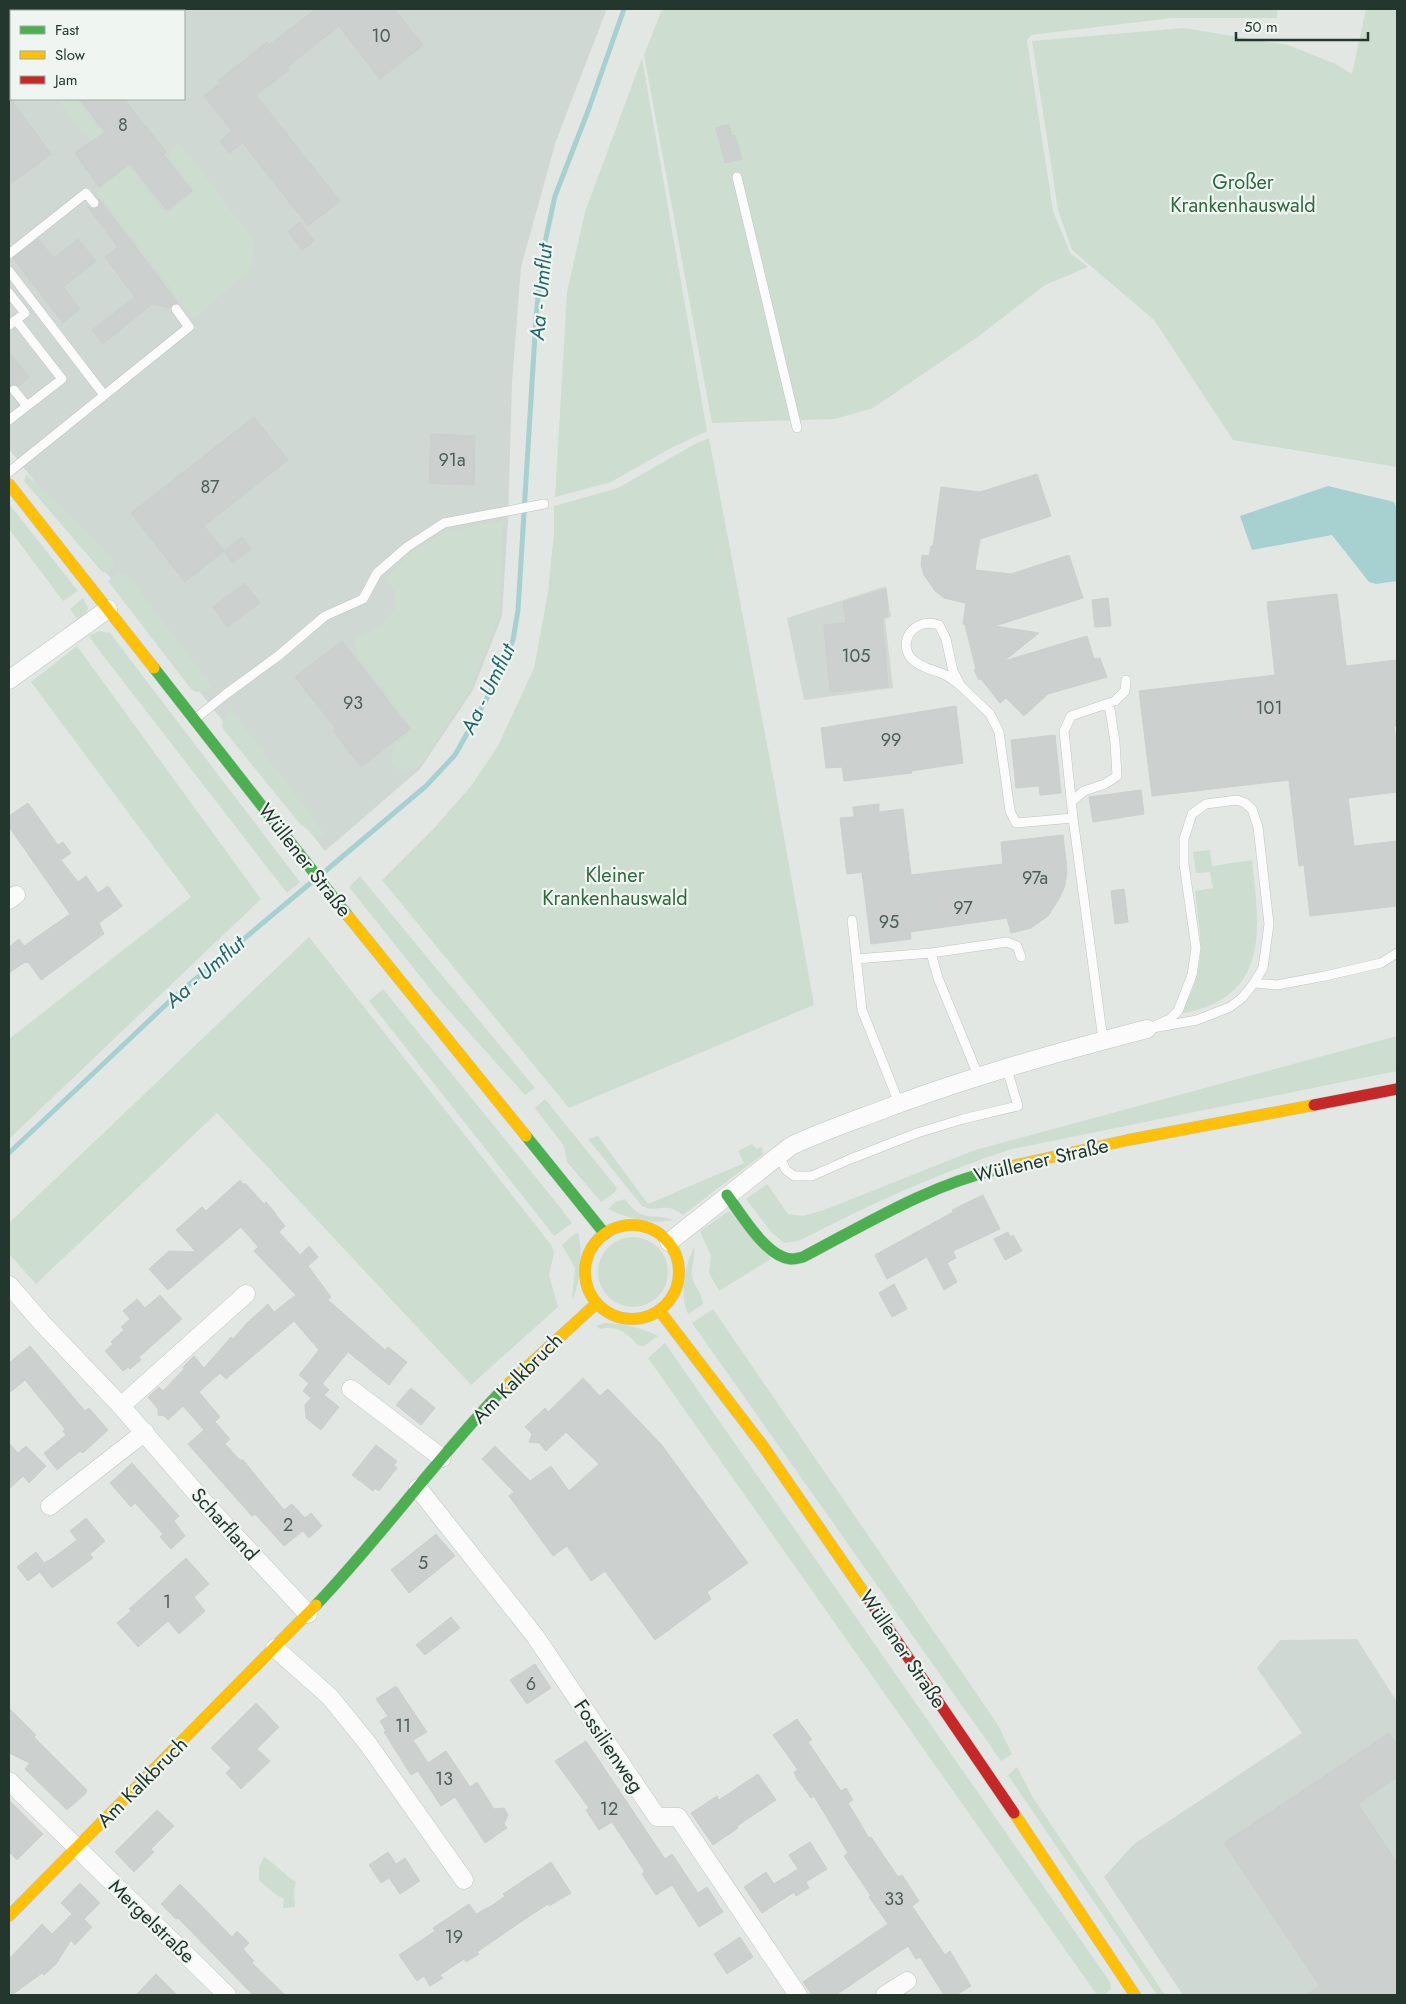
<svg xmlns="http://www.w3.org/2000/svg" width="1406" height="2004" font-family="Jost,sans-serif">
<rect width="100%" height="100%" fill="#e2e7e4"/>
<!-- built -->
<path fill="#d0d8d3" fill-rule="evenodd" d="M9,9H604L606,11L556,141L521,267L512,383L508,520L502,616L473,690L420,769L325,851L9,449ZM11,11H184V99H11Z
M886,586L891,617L885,619L893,688L804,700L787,618Z
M1357,1639L1397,1702V1995H1183L1104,1877L1134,1844L1302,1733L1257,1668L1280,1640Z"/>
<!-- green -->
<path fill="#cdded0" d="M662,9H1278L1277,18H1172L1031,35L1027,40L1053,211L1070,253L1088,267L1045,285L979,336L873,408L835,419L712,423L644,55Z
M1366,9H1397V467L1233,440L1154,320L1072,250L1058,210L1032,41L1184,28L1288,45L1336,64L1352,74Z
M642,58L707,431L671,448L611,482L555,497L567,292L585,212Z
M57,99H76L166,215L195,191L169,156L171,153L170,151L179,143L254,241L252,268L194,318L97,191L118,176Z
M709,438L774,781L814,1005L569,1108L382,880L436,826L471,786L498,746L534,668L548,592L554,533V506L618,488L695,444Z
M26,474L91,537L114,562L113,567L103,573L24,481Z
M9,504L78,591L63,601L9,529Z
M503,521L499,616L470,689L418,768L397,769L391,759L397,743L414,730L357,655L354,640L383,625L396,607L394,590L387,579L414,549L449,531Z
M120,573L127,575L211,686L206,691L196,692L191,689L108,581Z
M83,598L88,608L84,620L80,623L70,609Z
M99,631L110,633L300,882L287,893L95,645L89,636Z
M77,646L261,899L9,1139V1039L191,897L31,682Z
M230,709L322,831L323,834L317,837L300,824L223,729L222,724Z
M1210,850L1212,866L1252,860C1260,932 1270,998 1180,1014C1208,968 1201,941 1195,891L1213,888L1210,872L1196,873L1193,852Z
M360,876L535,1088L525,1095L435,995L349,887Z
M309,937L552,1246L554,1253L549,1275L558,1307L471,1385L217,1113L36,1284L9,1254V1223Z
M383,989L559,1206L572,1223L554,1236L369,1001Z
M1397,1036V1071L1012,1149C938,1173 868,1205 799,1241L784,1243L771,1232L746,1199L767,1184L788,1214L803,1216L824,1210L975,1150Z
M545,1099L617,1188L614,1193L601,1202L567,1162L564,1146L535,1108Z
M598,1136L648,1204L744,1163L738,1151L752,1144L756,1149L762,1147L763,1154L683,1215C665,1200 657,1214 642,1206L588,1139Z
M625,1199C643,1224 650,1212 674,1220C651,1225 629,1219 608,1209L615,1202Z
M729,1211L771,1259L719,1291L709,1273L711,1256L700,1231Z
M578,1232C583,1250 581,1283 572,1300L575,1268L562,1245L572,1236Z
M598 1272a35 35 0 1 1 70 0a35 35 0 1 1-70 0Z
M694,1247C696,1258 691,1264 692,1274C692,1286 703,1292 703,1304L688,1314C679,1294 685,1266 694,1247Z
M713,1309L998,1725L1012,1754L1001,1761L692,1323Z
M604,1323C624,1323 639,1327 658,1336L644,1346H639C627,1334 618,1324 600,1329L596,1326Z
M665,1343L1110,1982L1111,1989L1104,1995H1097L648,1358Z
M1017,1767L1032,1796L1165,1995H1157L1008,1775Z
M264,1857C276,1864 284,1875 296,1882L294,1890L295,1907L283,1908L284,1899C274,1895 268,1887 259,1881V1867Z"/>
<!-- water -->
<path fill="#a7d0d0" d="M1328,486L1394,502L1397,509V581L1376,584L1369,582L1332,535L1252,550L1240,516Z"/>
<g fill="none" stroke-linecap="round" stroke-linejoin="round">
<!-- stream -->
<path stroke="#a7d0d0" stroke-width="5" d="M323,873L426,786L455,755L492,689L513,640L518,610L536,318L542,256L555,196L588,111L624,9
M9,1153L173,998L313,881"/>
</g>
<!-- building -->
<path fill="#ccd0ce" stroke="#cbcfcd" d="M316,9H394L423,45L380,79L339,26L287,67L289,70L256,95L340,201L308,226L243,143L229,153L220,141L232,131L204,96L221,83L219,80L267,42L269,45Z
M9,97L51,154L9,185Z
M79,99H124L166,152L163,154L192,191L167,210L130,164L99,187L75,153L105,132Z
M729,124L732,136L735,135L742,159L725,163L716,128Z
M99,199L178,303L173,304L170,308L152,304L103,344L92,330L135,297L105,257L118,247L88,207L92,209L97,208L100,205Z
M300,222L314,241L302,250L288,231Z
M38,239L54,258L78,239L96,261L63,287L80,309L63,323L13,258Z
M9,352L29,377L19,386L14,384L9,387Z
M254,417L288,460L204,526L224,551L185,582L131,513Z
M431,434L475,436L474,485L429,483Z
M1037,474L1051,516L980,539L975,570L1011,574L1069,555L1083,598L995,626L1039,633L1004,661L1087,636L1094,659L1100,658L1107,677L1048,694L1024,716L1006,698L1000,703L981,679L979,680L974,670L976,669L965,625L963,624L966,603L944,598L935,591L924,575L921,565L922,555L929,556L931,546H933L941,487L980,492Z
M242,537L251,549L233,563L224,551Z
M245,583L260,603L227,627L213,607Z
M886,589L888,617H882L888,687L830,692L824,625L846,623L843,602Z
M1337,594L1346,666L1397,660V726H1394L1397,750V792L1348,798L1354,846L1397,841V906L1310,916L1304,865L1299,866L1289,780L1152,796L1139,691L1275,675L1267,602Z
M1108,598L1111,626L1095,627L1092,600Z
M342,641L410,729L361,767L333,731L336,729L295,677Z
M956,706L963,763L911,771L912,773L844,781L842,767L826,768L821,728Z
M1055,735L1061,793L1040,795L1039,786L1016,788L1011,740Z
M1141,790L1144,814L1093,822L1089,797Z
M28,803L58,845L63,842L71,853L61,860L78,882L86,876L98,893L108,886L122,906L99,923L104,934L41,980L28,962L26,963L25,962L9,973V947L19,939L24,946L70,914L9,827V816Z
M879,804V812L903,809L911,875L1003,864L1001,842L1063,835L1067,871L1065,885L1060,897L1048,916L1031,928L1011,933L1007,918L910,932L911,939L871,944L862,872L847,874L840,818L854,817L853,807Z
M1124,889L1128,922L1115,924L1111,891Z
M240,1180L244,1185L245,1183L264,1204L266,1202L276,1214H275L285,1226L279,1232L300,1255L309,1246L318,1257L308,1266L331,1297L328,1300L385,1350L388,1347L407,1362L389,1385L348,1352L322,1384L329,1390L324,1395L339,1407L321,1430L306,1418L305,1405L311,1398L303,1391L309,1383L299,1375L319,1350L294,1321L226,1379L220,1373L199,1392L220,1417L215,1422L230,1439L225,1444L240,1460H243L284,1510L292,1504L305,1518L311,1513L322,1526L309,1538L303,1531L284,1546L255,1514L252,1516L188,1444L204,1430L183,1406L168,1420L164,1416L158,1415V1409L148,1397L159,1387L163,1391L184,1369L183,1367L194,1356L204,1368L231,1337L233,1339L247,1323L268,1304L274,1312L296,1295L254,1251L258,1247L241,1227L168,1290L149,1269L169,1251L196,1252L176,1230L202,1207L206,1211Z
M983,1195L1000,1229L953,1251L956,1258L947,1263L957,1282L944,1290L927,1257L887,1279L875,1255L953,1212L952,1210Z
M1008,1232L1010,1237L1013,1235L1022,1251L1005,1260L994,1239Z
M894,1284L907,1309L892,1317L879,1293Z
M160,1295L182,1319L139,1357L141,1360L130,1369L128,1367L123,1371L105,1351L113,1344L111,1342L124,1330L121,1327L130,1319L123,1311L137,1299L145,1308Z
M30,1346L85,1411L89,1408L108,1430L83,1453L80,1451L57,1470L44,1453L66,1435L63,1431L65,1429L25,1380L9,1393V1363Z
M583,1378L600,1396L608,1389L661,1444L748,1563L707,1592L711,1599L655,1640L605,1571L591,1581L567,1546L553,1556L509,1496L514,1492L482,1459L495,1446L530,1481L551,1466L569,1491L599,1464L566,1432L546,1451L539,1443L529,1442L532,1434L525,1427L545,1408L548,1412Z
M411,1388L435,1408L421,1425L396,1405Z
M9,1443L18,1453L26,1446L46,1466L29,1483L23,1476L9,1489Z
M376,1445L397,1461L394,1465L397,1468L379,1491L375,1488L373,1491L352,1475Z
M132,1463L179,1516L174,1521L185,1536L171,1549L160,1537L163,1534L135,1503L131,1507L110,1483Z
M86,1518L105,1541L90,1554L93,1558L52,1588L40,1572L28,1581L17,1567L36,1552L44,1563L53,1558L77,1540L70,1531Z
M436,1534L455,1556L409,1593L391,1570Z
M186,1558L209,1584L194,1597L205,1611L179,1634L168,1621L138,1647L117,1623L131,1611L129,1609Z
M451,1617L460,1628L425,1655L416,1645Z
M535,1664L551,1688L527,1704L510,1680Z
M396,1686L427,1732L413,1740L428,1763L446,1751L470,1787L477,1782L494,1809L504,1808L508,1815L504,1824L507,1828L485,1843L455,1797L441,1806L418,1771L411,1775L384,1732L386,1731L380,1721L388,1716L376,1699Z
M256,1703L279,1727L257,1749L270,1761L241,1789L226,1773L231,1768L211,1748Z
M9,1708L36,1735L34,1737L87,1790L85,1794L67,1810L25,1769L30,1763L9,1753Z
M797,1719L812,1740L808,1742L841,1791L846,1788L853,1800L848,1803L869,1838L871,1837L898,1877L902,1875L919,1901L912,1906L945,1955L950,1951L971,1986L956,1995H944L920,1957L916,1959L908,1946L836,1995H812L803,1982L888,1924L869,1897L871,1896L844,1856L848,1853L814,1796L811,1798L797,1779L794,1772L798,1770L773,1735Z
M1389,1733L1397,1745V1777L1358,1804L1397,1863V1995H1306L1320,1986L1224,1843Z
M586,1741L665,1859L672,1854L698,1893L707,1887L723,1912L699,1927L672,1885L656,1895L642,1874L645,1872L612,1822L599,1830L586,1810L589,1808L555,1761Z
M758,1774L776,1800L737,1826L738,1828L713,1845L691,1813L717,1796L719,1800Z
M9,1800L43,1834L17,1860L9,1852Z
M157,1810L174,1826L151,1849L154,1852L134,1872L115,1852Z
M810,1842L827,1869L806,1882L809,1888L796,1896L794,1892L762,1913L744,1887L766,1872L774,1884L798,1869L789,1855Z
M388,1852L396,1864L405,1858L420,1881L400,1894L389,1878L381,1883L369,1865Z
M551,1862L571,1893L549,1906L548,1904L522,1921L477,1952L479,1954L466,1962L464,1959L440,1975L443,1978L430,1986L424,1976L417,1981L399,1955L435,1931L433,1928L469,1904L476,1914L493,1905L505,1896L503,1894Z
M80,1883L100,1903L84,1919L92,1927L75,1945L71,1940L56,1964L44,1975L42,1973L12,1995H9V1959L42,1924L52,1934L72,1914L61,1903Z
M180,1884L232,1937L237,1931L249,1943L243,1949L254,1961L252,1963L285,1995H253L178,1918L176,1919L161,1904Z
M740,1937L753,1957L727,1974L714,1954Z
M156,1974L177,1995H136Z"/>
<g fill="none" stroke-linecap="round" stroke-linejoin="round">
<!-- lane casing -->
<g stroke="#bfc4c1" stroke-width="10">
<path id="lane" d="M737,177L797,428
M9,254L86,193L94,203
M9,271L104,395
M9,293L25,313L16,320
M9,325L16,320L62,379L27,406
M9,420L27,406L14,390
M9,472L189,327L176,309
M961,686C955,681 949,676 941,673C931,669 921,668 913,660C896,644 913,616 939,625L946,639L953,671L961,686L990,714L999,732L1010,811L1016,823L1073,818L1103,1040
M195,719L226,694L278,656L325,616L363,599L377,573L407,547L444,523L544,504
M1237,800L1245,803L1252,809L1258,827L1269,924L1263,968L1254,983L1242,998L1230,1007L1197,1020L1147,1029L1170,1019L1178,1011L1192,975L1196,948L1184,864V839L1192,814L1206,804Z
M1071,802L1084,791L1105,784L1117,776L1115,742L1109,703
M1073,818L1064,731L1071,716L1115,701L1125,691L1126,680
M852,920L862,1010L899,1103
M931,953L938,978L978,1075
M856,959L931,953L1007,942L1017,946L1021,957
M1254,983L1277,985L1325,976L1381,963L1397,953
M779,1156L786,1170L794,1176H812L848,1160L917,1133L963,1119L1018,1106L1006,1066"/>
</g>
<!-- street casing -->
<g stroke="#bfc4c1" stroke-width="19">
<path id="street" d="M9,680L108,609
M9,900L16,895
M669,1242L791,1146C816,1134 841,1125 866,1116C958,1080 1051,1054 1147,1029
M9,1285L42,1323L121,1406L210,1509L308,1614
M351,1389L442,1458
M121,1406L246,1294
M418,1488L535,1636L657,1817H678L798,1995
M50,1506L145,1432
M275,1648L330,1697L368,1744L464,1880
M9,1781L227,1995
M885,1995L907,1981"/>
</g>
<!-- fast casing -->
<g stroke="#bec4c1" stroke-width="12">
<path id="fast" d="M154,668L348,916
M526,1136L605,1234
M727,1195C741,1214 766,1257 791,1259C795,1259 799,1258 803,1257C866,1224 929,1185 999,1169
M316,1605C383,1535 439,1455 506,1386"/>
</g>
<!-- slow casing -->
<g stroke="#bec4c1" stroke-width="12">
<path id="slow" d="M9,484L154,668
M348,916L526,1136
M999,1169L1128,1140L1314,1105
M585 1272a47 47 0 1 1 94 0a47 47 0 1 1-94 0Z
M659,1310L763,1446L869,1600
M506,1386L597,1303
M1014,1813L1135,1995
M9,1916L316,1605"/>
</g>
<!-- jam casing -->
<g stroke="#bec4c1" stroke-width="12">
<path id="jam" d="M1314,1105L1397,1089
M869,1600L1014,1813"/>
</g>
<!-- lane -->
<use href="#lane" stroke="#fbfbfb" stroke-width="9"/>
<!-- street -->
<use href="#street" stroke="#fbfbfb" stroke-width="18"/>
<!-- fast -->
<use href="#fast" stroke="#4caf50" stroke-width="11"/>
<!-- slow -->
<use href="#slow" stroke="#ffc107" stroke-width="11"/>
<!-- jam -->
<use href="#jam" stroke="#c62828" stroke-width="11"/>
</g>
<g text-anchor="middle" stroke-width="4.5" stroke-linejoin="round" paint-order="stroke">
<!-- number labels -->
<g font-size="18" fill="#4d5d57">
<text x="381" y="42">10</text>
<text x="123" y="131">8</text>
<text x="452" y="466">91a</text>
<text x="210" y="493">87</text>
<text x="856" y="662">105</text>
<text x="353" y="709">93</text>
<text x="1269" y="714">101</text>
<text x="891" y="746">99</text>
<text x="1035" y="884">97a</text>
<text x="963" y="914">97</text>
<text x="889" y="928">95</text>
<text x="288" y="1531">2</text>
<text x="423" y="1569">5</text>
<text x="167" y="1608">1</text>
<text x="531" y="1690">6</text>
<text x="403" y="1732">11</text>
<text x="444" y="1785">13</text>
<text x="609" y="1815">12</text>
<text x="894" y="1905">33</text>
<text x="454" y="1943">19</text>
</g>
<!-- park labels -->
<g font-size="20" fill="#326840" stroke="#eff6f2">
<text x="1243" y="189">Großer<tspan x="1243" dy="23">Krankenhauswald</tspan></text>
<text x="615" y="882">Kleiner<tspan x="615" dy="23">Krankenhauswald</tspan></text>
</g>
<!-- street labels -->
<g font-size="20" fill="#23372f" stroke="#eff6f2">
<text transform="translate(305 860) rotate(52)" y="7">Wüllener Straße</text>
<text transform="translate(1041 1160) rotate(-13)" y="7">Wüllener Straße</text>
<text transform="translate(517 1378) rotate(-45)" y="7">Am Kalkbruch</text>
<text transform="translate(225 1524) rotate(48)" y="7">Scharfland</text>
<text transform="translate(903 1649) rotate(56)" y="7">Wüllener Straße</text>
<text transform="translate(609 1746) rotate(56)" y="7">Fossilienweg</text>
<text transform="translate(142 1782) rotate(-45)" y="7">Am Kalkbruch</text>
<text transform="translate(152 1921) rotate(44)" y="7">Mergelstraße</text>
</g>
<!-- water labels -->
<g font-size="21" font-style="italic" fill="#25686b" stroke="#eff6f2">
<text transform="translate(541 292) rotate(-85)" y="7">Aa - Umflut</text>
<text transform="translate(488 689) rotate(-64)" y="7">Aa - Umflut</text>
<text transform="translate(205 972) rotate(-41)" y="7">Aa - Umflut</text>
</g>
</g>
<!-- border -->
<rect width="1406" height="2004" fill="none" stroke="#23372f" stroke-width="20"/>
<!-- legend -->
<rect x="10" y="10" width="175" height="90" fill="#eff6f2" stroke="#9daaa4"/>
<rect x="20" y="26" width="25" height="8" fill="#4caf50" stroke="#9daaa4"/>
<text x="55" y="35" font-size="15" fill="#23372f">Fast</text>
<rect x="20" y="51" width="25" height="8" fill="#ffc107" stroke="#9daaa4"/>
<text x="55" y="60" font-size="15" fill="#23372f">Slow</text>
<rect x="20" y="76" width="25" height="8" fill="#c62828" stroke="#9daaa4"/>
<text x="55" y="85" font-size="15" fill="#23372f">Jam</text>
<!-- scale -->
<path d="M1236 32v8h132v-8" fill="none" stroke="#23372f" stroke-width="2.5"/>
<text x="1244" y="32" font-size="15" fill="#23372f" stroke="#eff6f2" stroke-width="4" paint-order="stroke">50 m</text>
</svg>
